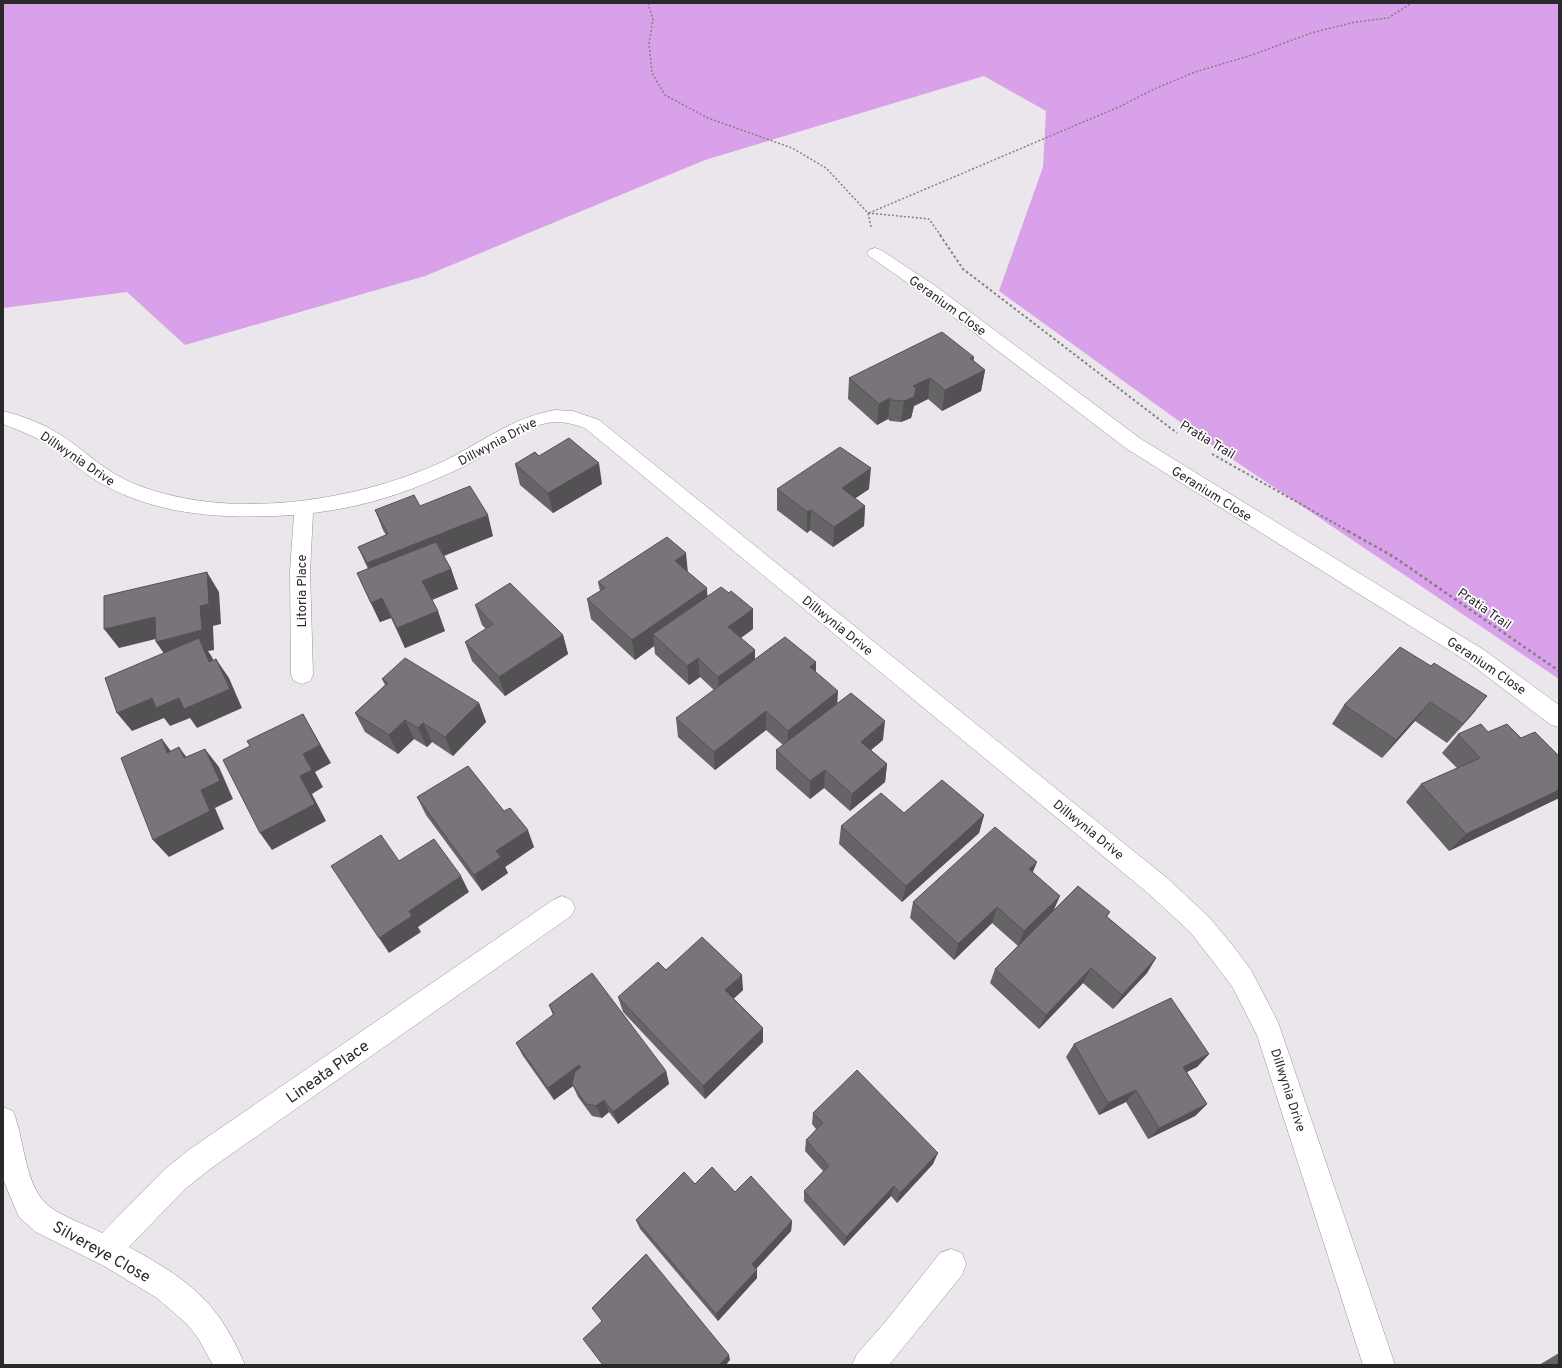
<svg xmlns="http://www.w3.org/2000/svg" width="1562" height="1368" font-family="Overpass,sans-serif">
<rect width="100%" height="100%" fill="#ebe6ec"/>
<!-- forest -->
<path fill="#d8a1e9" d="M3,3H1559V679L1223,453L999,291L1043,167L1046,111L984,76L705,160L425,276L185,345L127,292L3,308Z"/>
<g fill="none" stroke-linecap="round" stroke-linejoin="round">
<!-- minor casing -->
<g stroke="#98949a" stroke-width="1">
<path id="minor" d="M875,248L881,250L934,285L1141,439L1484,650L1559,705V727L1551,725L1468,662L1127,449L922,293L869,256L867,253L869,250Z
M555,410L573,411L599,420L1167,878L1209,917L1233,946L1251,970L1278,1022L1395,1365H1363L1257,1035L1233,988L1215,964L1191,933L1149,894L585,428C576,425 567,422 556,422C528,423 500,446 477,459C464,467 450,473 436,479C397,496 356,508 313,513L310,571L313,675L310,681L302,684L294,681L291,675L290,571L294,515C230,519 162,517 104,485C86,476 71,461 55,449C39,438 21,431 3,424V411C23,416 44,424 61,435C78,446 93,460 110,471C127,482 146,489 166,494C253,517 366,498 446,460C486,440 509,419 555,410Z
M562,896L571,900L575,908L571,916L210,1169L185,1189L129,1247C189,1280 218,1301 245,1365H213L198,1338L187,1324L157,1298L104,1266L36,1232L19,1217L3,1179V1107L13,1111C25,1139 24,1188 50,1207C65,1218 85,1224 102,1233L165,1169L190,1149L553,900Z
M951,1249L962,1253L966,1264L962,1275L889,1365H852L857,1354L887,1320L940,1253Z"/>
</g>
<!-- path-far2 -->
<path stroke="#838084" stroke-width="1.5" stroke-dasharray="2 2" stroke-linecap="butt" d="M648,3L653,20L649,43L652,73L665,95L708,118L792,148L826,168L868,213L871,227
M868,213L929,219L941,236
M869,213L1121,106L1154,89L1195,72L1252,55L1311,33L1355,22L1388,18L1412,3"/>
<!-- path-far1 -->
<path stroke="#838084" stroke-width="2" stroke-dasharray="2.5 2.5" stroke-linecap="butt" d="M940,235L963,269L1177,433
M1212,454L1350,532"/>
<!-- path -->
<path stroke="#838084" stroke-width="2.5" stroke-dasharray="3 3" stroke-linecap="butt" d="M1348,531L1394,557L1559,671"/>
<!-- minor -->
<use href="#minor" fill="#fff" fill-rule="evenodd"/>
</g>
<!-- wall -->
<path fill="#676468" d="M974,357L973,361L985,370L981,391L942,411L928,399L914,406L911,418L901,422L890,421L888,419L877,425L848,399L849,378Z
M539,456L602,484L553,513L520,485L515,464Z
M777,489H869L855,498L865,506L864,526L833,547L810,530L807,533L777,510Z
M420,506L493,536L444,556L451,569L458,589L432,600L445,631L405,648L391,618L380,622L366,593L357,573L368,569L358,547L386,535L383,530L375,510Z
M688,572L708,596L729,593L753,609V629L741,638L755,650V659L816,662V672L837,703L883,740L871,750L887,764L885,782L850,811L824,788L810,799L776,769V750L783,745L766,730L715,770L678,737L676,718L714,690L700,677L689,685L655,654L654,646L635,660L591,619L587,599L600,591L598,582Z
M475,605L563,635L568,654L505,696L472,661L465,642L486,629L482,625Z
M1431,666L1487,696L1447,743L1415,721L1382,758L1332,724L1344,705Z
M382,679L479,703L486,722L453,756L432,742L427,747L414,739L398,754L365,732L355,713L385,685Z
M1488,732L1521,738L1559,756V798L1449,851L1406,802L1421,784L1457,768L1442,753L1458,734Z
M417,797L504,811L534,847L505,867L508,873L482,891L426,815Z
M904,813L984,815L979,833L902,902L839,844L841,826Z
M1033,872L1053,911L1110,912L1107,917L1156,958L1147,973L1113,1009L1083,983L1039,1029L990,983L995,969L1018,946L992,923L954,960L910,918L913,902Z
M666,970L743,990L733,999L763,1042L705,1099L623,1012L618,997Z
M549,1005L666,1071L669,1084L618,1124L609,1112L602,1118L592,1116L578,1097L573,1086L554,1100L523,1056L516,1043L553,1015Z
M1074,1044L1209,1054L1197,1067L1187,1072L1207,1104L1195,1116L1148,1139L1126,1102L1099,1115L1066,1057Z
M813,1113L933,1164L897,1203L891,1196L844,1246L804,1201V1191L823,1171L805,1151L806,1140L816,1129L812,1124Z
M735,1192L792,1221L791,1231L756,1269L757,1278L718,1321L640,1229L636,1220Z
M1559,1353V1365H1539Z"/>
<!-- shaded-wall -->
<path fill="#545155" d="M974,357L970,378L985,370L981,391L942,411L945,390L970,358Z
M930,378L928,399L914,406L911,418L901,422L904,401L913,386Z
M890,398L888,419L877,425L879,404Z
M599,463L602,484L553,513L548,493Z
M871,468L869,489L840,509L842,488Z
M865,506L864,526L833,547L834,527Z
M811,510L810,530L807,533V512Z
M488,515L493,536L375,583L367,563Z
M686,553L688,573L675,561Z
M451,569L458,589L429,601L422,581Z
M207,572L219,592L221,624L213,626L214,650L208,651L212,657L222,681L169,661L156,642L200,606Z
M707,588L708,608L653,634L654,646L635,660L632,640Z
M382,598L391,618L380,622L371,603Z
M753,609V629L729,646L728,627Z
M438,611L445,631L405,648L397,628Z
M155,617L168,636L119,648L104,629Z
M563,635L568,654L505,696L499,677Z
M755,650V669L719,696L718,677Z
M698,658L700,677L689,685L687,666Z
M216,659L229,678L242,708L197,728L190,718L170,726L164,718L132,731L117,713L152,698Z
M816,662L815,682L810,667Z
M838,691L837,710L787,749L788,731Z
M1487,696L1472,715L1447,743L1463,724Z
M1430,702L1415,721L1382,758L1396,740Z
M479,703L486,722L453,756L445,737Z
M766,711V730L715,770L714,752Z
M303,714L331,763L315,772L323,787L312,794L326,821L272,850L260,833L300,776L303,754Z
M405,720L414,739L398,754L389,735Z
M885,721L883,740L859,760L861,742Z
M423,723L432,742L427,747L418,728Z
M162,739L176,758L167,753Z
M179,747L193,766L184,758Z
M205,749L219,767L233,799L215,808L224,829L169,857L153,840L201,790Z
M887,764L885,782L850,811L852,794Z
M825,770L824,788L810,799V781Z
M1559,790V798L1449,851L1466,834Z
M984,815L979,833L902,902L906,886Z
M528,830L534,847L505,867L508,873L482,891L474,875L496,851Z
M1037,862L1030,879L1029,869Z
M461,876L469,892L418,927L421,932L389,953L379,938L409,911Z
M1060,896L1053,912L1018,946L1024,931Z
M997,907L992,923L954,960L958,944Z
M1156,958L1147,973L1113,1009L1122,995Z
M1091,968L1083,983L1039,1029L1046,1015Z
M742,975L743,990L727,1005L725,990Z
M763,1028V1042L705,1099L703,1086Z
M1209,1054L1197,1067L1172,1079L1183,1067Z
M579,1065L584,1078L572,1084L573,1086L554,1100L548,1088Z
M666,1071L669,1084L618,1124L613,1112Z
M1136,1090L1126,1102L1099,1115L1108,1103Z
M604,1100L609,1112L602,1118L596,1106Z
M1207,1104L1195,1116L1148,1139L1159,1128Z
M938,1153L933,1164L897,1203L900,1193Z
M894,1186L891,1196L844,1246L846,1237Z
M792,1221L791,1231L753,1272L752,1264Z
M757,1270V1278L718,1321L716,1314Z
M729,1355L730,1360L726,1365H719Z"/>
<!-- building -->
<path fill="#787479" stroke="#545155" d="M942,332L974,357L970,358L985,370L945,390L930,378L913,386L916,388L914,397L904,401L892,400L890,398L879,404L849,378Z
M569,438L599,463L548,493L515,464L535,452L539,456Z
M840,447L871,468L842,488L865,506L834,527L811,510L807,512L777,489Z
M470,486L488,515L367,563L358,547L388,534L375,510L414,495L420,506Z
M667,537L686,553L675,561L707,588L632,640L587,599L605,588L598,582Z
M436,542L451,569L422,581L438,611L397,628L382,598L371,603L357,573Z
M207,572L209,604L200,606L202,630L156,642L155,617L104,629V596Z
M510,583L563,635L499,677L465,642L493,624L475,605Z
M721,587L729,593L731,591L753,609L728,627L755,650L718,677L698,658L687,666L653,634Z
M785,637L816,662L810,667L838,691L788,731L766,711L714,752L676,718Z
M199,638L209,662L216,659L230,689L184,709L179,698L156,708L152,698L117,713L105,678Z
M1400,647L1431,666L1434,663L1487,696L1463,724L1430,702L1396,740L1344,705Z
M405,658L479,703L445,737L423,723L418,728L405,720L389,735L355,713L388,683L382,679Z
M851,693L885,721L861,742L887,764L852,794L825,770L810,781L776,750Z
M303,714L320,745L303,754L312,770L300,776L315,804L260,833L223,760L250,746L247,741Z
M1481,724L1488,732L1507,724L1521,738L1535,732L1559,756V790L1466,834L1421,784L1480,758L1458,734Z
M162,739L167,753L179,747L184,758L205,749L220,781L201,790L210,811L153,840L121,758Z
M468,766L504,811L510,808L528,830L496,851L501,857L474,875L417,797Z
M942,780L984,815L906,886L841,826L881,793L904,813Z
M995,827L1037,862L1029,869L1060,896L1024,931L997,907L958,944L913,902Z
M381,835L399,861L434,839L461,876L409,911L412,916L379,938L331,866Z
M1078,886L1110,912L1106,916L1156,958L1122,995L1091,968L1046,1015L995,969Z
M702,937L742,975L725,990L763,1028L703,1086L618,997L658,962L666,970Z
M592,973L666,1071L613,1112L604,1100L596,1106L586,1104L572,1084L575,1072L581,1067L579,1065L548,1088L516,1043L554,1014L549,1005Z
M1171,998L1209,1054L1183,1067L1207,1104L1159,1128L1136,1090L1108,1103L1074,1044Z
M857,1070L938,1153L900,1193L894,1186L846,1237L804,1191L829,1166L806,1140L823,1123L813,1113Z
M712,1167L735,1192L751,1176L792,1221L752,1264L757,1270L716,1314L636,1220L684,1172L695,1184Z
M646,1254L729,1355L719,1365H603L583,1339L602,1321L592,1308Z
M1559,1362V1365H1554Z"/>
<g text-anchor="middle" stroke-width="3.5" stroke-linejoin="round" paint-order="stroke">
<!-- street labels -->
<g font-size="13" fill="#29282a" stroke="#fff">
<text transform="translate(948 305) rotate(36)" y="5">Geranium Close</text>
<text transform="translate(1208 439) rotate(31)" y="5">Pratia Trail</text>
<text transform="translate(497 441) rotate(-28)" y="5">Dillwynia Drive</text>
<text transform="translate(78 458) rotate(34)" y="5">Dillwynia Drive</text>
<text transform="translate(1212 493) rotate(32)" y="5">Geranium Close</text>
<text transform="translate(301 591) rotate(-90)" y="5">Litoria Place</text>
<text transform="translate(1485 608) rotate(35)" y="5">Pratia Trail</text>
<text transform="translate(838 625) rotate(39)" y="5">Dillwynia Drive</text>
<text transform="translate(1487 665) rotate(34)" y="5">Geranium Close</text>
<text transform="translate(1089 829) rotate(39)" y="5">Dillwynia Drive</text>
<text transform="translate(1289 1090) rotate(72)" y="5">Dillwynia Drive</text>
</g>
<!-- near-street labels -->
<g font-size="16" fill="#29282a" stroke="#fff">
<text transform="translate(327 1071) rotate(-35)" y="6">Lineata Place</text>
<text transform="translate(102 1251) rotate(29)" y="6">Silvereye Close</text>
</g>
</g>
<!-- border -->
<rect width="1562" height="1368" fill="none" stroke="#29282a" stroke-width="8"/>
</svg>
